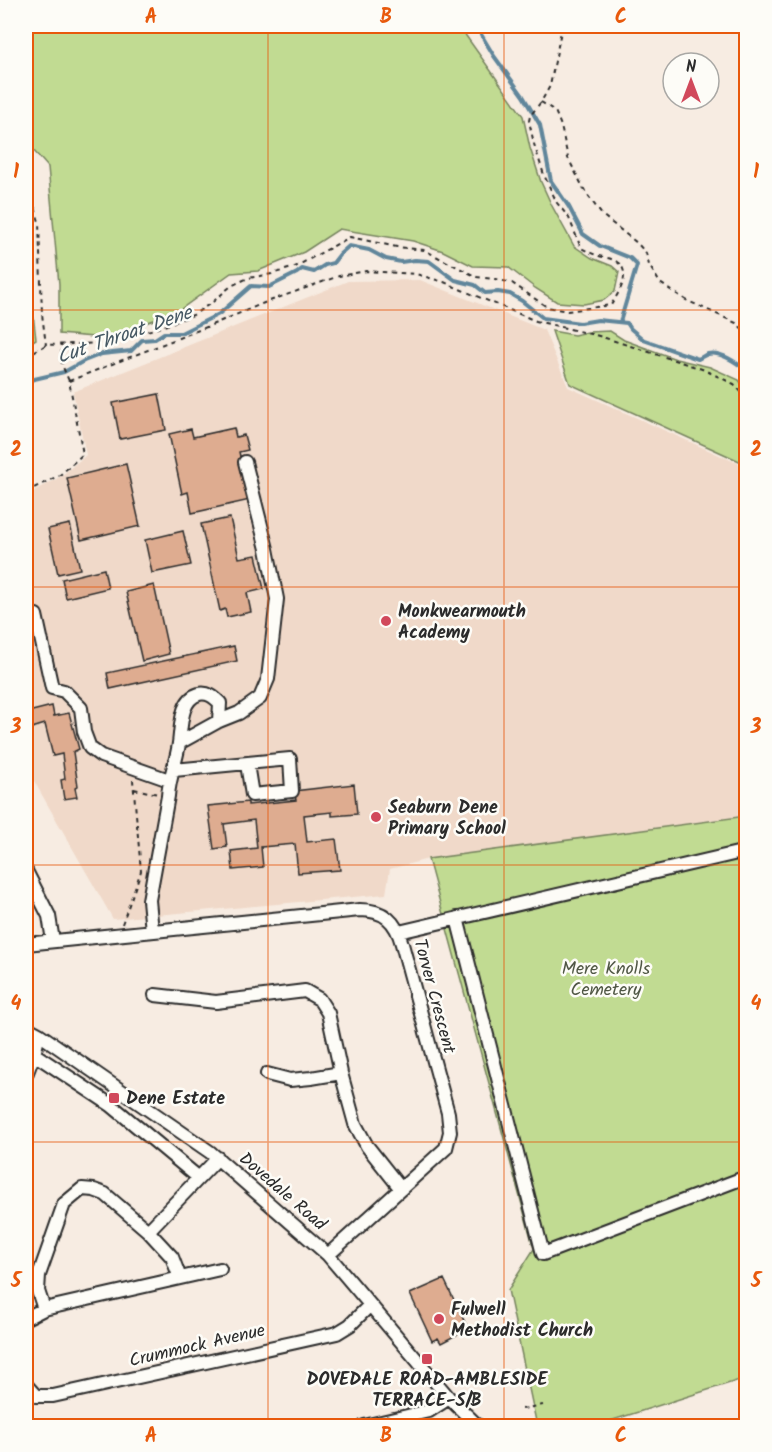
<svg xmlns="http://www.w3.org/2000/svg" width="772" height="1452" font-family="Kalam,sans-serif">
<rect width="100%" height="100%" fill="#f7ece2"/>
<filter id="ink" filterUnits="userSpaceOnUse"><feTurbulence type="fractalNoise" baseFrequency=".0167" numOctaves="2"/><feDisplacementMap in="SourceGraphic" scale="12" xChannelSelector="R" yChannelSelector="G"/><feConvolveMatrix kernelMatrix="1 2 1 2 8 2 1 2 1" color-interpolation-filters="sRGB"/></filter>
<g filter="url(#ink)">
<!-- built -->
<path fill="#f0d9c9" d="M420,280L544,330L568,387L746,467V816L428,859L390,869L386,894L113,919L26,767V495L60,477L86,455L73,392L348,281Z"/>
<!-- green -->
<path fill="#c1db92" stroke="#76835e" stroke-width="1.5" d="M26,26H459L523,116L530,148L541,182L552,206L574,246L592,258L612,266L619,272L615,291L604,300L584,304L557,302L535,288L508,267L473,266L443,251L413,241L339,229L304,252L258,271L231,273L178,311L105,338L59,334V284L48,167L26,142Z
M26,255L36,339L26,345Z
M552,331L574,335L588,332L610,331L624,340L676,359L710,367L739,380L746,390V464L570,384Z
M746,816V1378L594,1426H537L508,1290L534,1249L428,859Z"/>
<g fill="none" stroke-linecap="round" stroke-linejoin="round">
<!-- stream -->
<path stroke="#60869b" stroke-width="4" d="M476,26L494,56L523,96L540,125L551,181L569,207L583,234L600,246L630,258L637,265L620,322
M26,381L64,372L84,361L102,354L131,351L142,340L155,339L164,333H181L219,314L251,286L269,287L297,273L302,269L314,272L325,265L333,263L340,254L349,246L369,250L386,259L401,262L415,260L429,261L455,280L475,285L485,293L498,292L510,294L522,301L543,318L580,323L598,320L627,323L631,329L644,340L698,359C701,358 704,355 708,354C721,351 737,363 746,370"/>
</g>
<!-- building -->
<path fill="#deac90" stroke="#2b2b2b" stroke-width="1.5" d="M159,394L166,430L120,439L113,403Z
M234,428L236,437L244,435L248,450L239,452L250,500L192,513L188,492L182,494L169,434L191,429L193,437Z
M126,464L140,526L81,540L67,478Z
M230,518L239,558L256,555L264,589L247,593L251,612L227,617L225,609L220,611L201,524Z
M70,524L80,569L58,574L48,529Z
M183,531L191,565L152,573L145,540Z
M104,569L108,588L66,598L62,579Z
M154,585L169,654L142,661L126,592Z
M234,646L237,661L110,689L107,673Z
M52,706L54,716L69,713L79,749L73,752L78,786L75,788L77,797L64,799L61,780L65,779L62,754L53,756L45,724L32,728L28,712Z
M354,784L357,814L332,816V812L304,815L307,842L336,839L340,870L298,873L295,844L261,847L263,867L233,870L231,851L257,848L254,820L224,824L227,847L214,849L208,806L248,802V805L296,800L294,791Z
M444,1279L468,1329L441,1343L438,1338L432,1341L410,1294Z"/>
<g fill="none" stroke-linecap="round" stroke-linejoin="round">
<!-- minor casing -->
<g stroke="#2b2b2b" stroke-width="16">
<path id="minor" d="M36,615L52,688L64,691L81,708L84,732L90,748L101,756L169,780
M179,743L219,721L239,713L260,698L268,679L277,599L267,549L245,462
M174,770L290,759L292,791L252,795L247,764
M26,871L49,916L53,941
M457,918L543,1254L746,1177
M152,931L149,900L168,796C169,779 175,765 178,749C182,732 178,700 199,694C208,692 214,697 220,703L219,721
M399,932L746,851
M26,944L360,910C384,910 396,921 402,944L448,1113L450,1132L446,1148L328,1255
M155,995L216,1002L305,991L319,999L328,1013L341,1073L355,1124L367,1146L401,1189
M26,1027L39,1034L210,1152L328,1255L449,1398L478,1426
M34,1054L111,1105L199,1178
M267,1074L290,1080L311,1078L341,1073
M26,1075L34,1054L39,1034
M148,1231L218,1158
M44,1309L38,1291L39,1275L64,1204L82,1189L94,1190L105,1194L148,1231L172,1257L180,1278
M26,1318L44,1309L220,1269
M26,1385L36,1396H53L337,1333L350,1325L370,1305
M364,1426L429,1411L449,1398"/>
</g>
<!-- path -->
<path stroke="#2b2b2b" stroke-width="2" stroke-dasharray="4.5 4.5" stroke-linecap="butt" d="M541,102L555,111L561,126L568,158L586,193L602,215L637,243L646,253L649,265L660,283L686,300L736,323L746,332
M26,173L39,222L42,314L46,345
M26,356L46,345L106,343L164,326L193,315L214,301L231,286L248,278L272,274L295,267L350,237L397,247L424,250L477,277L495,279L512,283L547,307L567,311L611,305C618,294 633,272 617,262C612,258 605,258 599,256C593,254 587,251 581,248L569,218L557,203L544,175L534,144L529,121L530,116L541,102L550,86L562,26
M69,381L209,326L264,303L339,276L366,271L416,274L444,282L462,290L536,321L599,336L702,369L734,384L746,397
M26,492L60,475L83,454L69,381L62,365L61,344
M134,789L158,794
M122,924L141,871L133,780
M522,1409L543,1405"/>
<!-- minor -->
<use href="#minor" stroke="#fdfcf7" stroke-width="12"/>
</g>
</g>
<!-- grid -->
<path fill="none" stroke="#e8590c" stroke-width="1.5" stroke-opacity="0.55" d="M268,26V1426M504,26V1426M26,310H746M26,587H746M26,865H746M26,1142H746"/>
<!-- markers -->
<g fill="#d1495b" stroke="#fdfcf7" stroke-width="2">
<circle cx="386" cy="621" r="6"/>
<circle cx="376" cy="817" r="6"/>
<rect x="108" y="1092" width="12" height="12" rx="3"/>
<circle cx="439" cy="1319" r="6"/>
<rect x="421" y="1353" width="12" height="12" rx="3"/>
</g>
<g text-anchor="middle" stroke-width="5" stroke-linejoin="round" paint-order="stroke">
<!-- poi labels -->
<g font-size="18" font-weight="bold" fill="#2b2b2b" stroke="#fdfcf7" text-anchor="start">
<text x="398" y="617">Monkwearmouth<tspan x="398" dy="21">Academy</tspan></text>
<text x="388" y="813">Seaburn Dene<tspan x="388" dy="21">Primary School</tspan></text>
<text x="126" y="1104">Dene Estate</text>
<text x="451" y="1315">Fulwell<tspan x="451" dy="21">Methodist Church</tspan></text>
<text x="427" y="1385" text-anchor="middle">DOVEDALE ROAD-AMBLESIDE<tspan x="427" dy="21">TERRACE-S/B</tspan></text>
</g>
<!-- park labels -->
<g font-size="18" fill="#505745" stroke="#fdfcf7">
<text x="606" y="974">Mere Knolls<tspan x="606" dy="21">Cemetery</tspan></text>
</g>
<!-- street labels -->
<g font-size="18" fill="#2b2b2b" stroke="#fdfcf7">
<text transform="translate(435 996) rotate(75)" y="6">Torver Crescent</text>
<text transform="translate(283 1191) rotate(41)" y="6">Dovedale Road</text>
<text transform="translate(197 1345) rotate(-13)" y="6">Crummock Avenue</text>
</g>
<!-- water labels -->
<g font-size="20" font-style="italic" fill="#465863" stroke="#fdfcf7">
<text transform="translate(124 334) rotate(-19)" y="7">Cut Throat Dene</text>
</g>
</g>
<!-- margin -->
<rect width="772" height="1452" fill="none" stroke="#fdfcf7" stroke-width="66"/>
<!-- north arrow -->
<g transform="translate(691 81)"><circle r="28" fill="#fdfcf7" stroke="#a9a8a5" stroke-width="1.5"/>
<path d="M0-4.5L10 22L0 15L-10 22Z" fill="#d1495b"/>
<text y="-9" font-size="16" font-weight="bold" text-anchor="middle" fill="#2b2b2b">N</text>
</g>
<rect x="33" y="33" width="706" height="1386" fill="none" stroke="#e8590c" stroke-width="2"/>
<g font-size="20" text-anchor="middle" font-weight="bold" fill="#e8590c">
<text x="151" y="23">A</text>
<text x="386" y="23">B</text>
<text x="621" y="23">C</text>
<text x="16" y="178">1</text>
<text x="756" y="178">1</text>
<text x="16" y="456">2</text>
<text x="756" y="456">2</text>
<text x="16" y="733">3</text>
<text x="756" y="733">3</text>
<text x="16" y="1010">4</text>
<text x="756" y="1010">4</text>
<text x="16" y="1287">5</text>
<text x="756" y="1287">5</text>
<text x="151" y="1442">A</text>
<text x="386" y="1442">B</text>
<text x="621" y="1442">C</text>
</g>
</svg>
